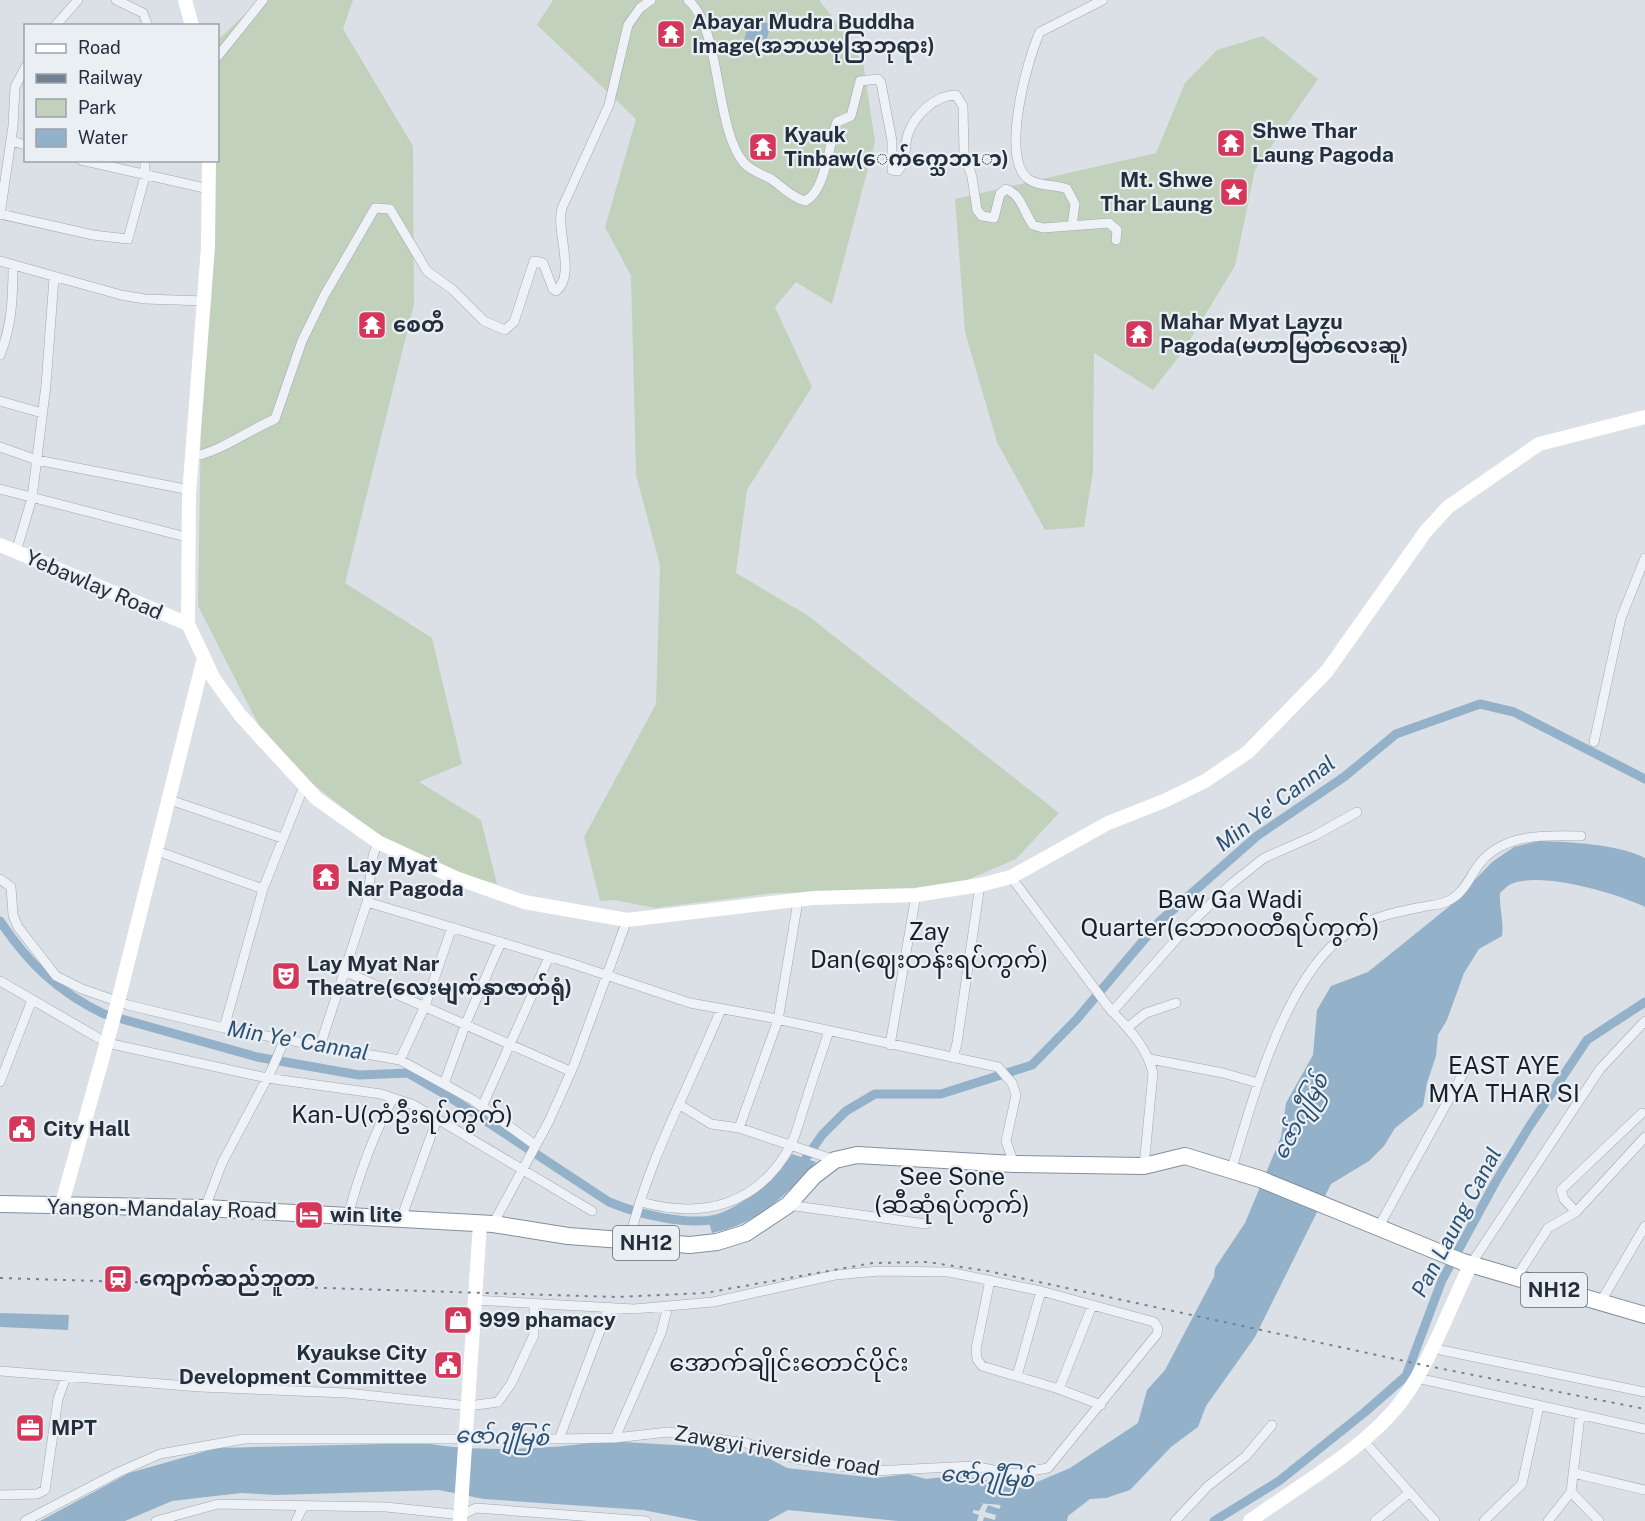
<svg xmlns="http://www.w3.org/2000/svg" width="1645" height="1521" font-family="'Public Sans','Noto Sans Myanmar',sans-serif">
<rect width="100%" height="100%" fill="#dbe0e6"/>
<!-- green -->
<path fill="#c2d1bc" d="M260,0H353L343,29L413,146L414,304L345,583L432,638L462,764L419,782L481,820L497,884L411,861L273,753L198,606L205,161L218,160V40Z
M553,0H819L862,55L875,142L832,304L796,282L775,307L812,387L747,490L736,573L807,615L1059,813L1016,859L944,890L773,893L655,908L614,900L600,901L584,837L656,704L660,565L636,475L631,276L605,227L636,119L537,25Z
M1263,36L1318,79L1255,170L1235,266L1181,354L1153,390L1094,353L1093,472L1084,527L1045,530L997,442L965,332L955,199L1156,153L1185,83L1217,50Z"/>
<!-- water -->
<path fill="#93b1c9" d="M749,19L771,24L764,49L743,46Z
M1539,841C1571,842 1617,844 1645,858V907C1616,893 1541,871 1511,884C1507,886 1503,890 1500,893C1499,908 1504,921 1502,936L1479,949L1464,973L1447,1020L1438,1035L1436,1056L1427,1083L1423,1106L1395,1128L1384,1146L1369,1161L1331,1184L1255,1337L1206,1406L1198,1427L1171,1447L1130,1490L1106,1498L1090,1499L1068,1516L1067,1521H983L984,1517L995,1520L996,1515L985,1512L988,1505L999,1509L1001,1506L990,1500L995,1495L1005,1499L1008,1495L998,1491L1004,1486L1023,1488L1070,1468L1138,1423L1147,1390L1165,1370L1214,1277L1215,1268L1245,1223L1281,1137L1286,1103L1313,1055L1317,1010L1331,986L1368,972L1451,905L1492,862L1514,847Z
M792,1154L816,1162C787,1194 757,1225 712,1233L708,1218C745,1205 769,1186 792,1154Z
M0,1313L69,1315L68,1330L0,1327Z
M606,1441L726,1448L768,1458L787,1468L875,1478L908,1474L926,1479L961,1475L998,1483L994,1488L989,1487L987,1491L990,1492L985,1498L981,1497L977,1502L983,1504L979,1511L973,1510V1513L979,1515L977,1521H898L788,1510L768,1521H699L643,1510L484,1499L439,1490L276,1495L241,1493L172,1501L125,1521H40L129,1473L217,1448L425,1443C480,1453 551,1449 606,1441Z"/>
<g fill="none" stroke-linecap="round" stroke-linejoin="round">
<!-- canal -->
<path stroke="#93b1c9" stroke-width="9" d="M0,921C28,963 58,992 104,1014L257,1057L359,1075L408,1073L448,1096L609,1202C638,1214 689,1227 720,1218
M799,1168L822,1135L846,1111L875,1094H941L1032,1065L1076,1020L1159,922L1257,836L1344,777L1396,734L1480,704L1514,712L1645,779
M1214,1521L1279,1481L1365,1412L1406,1376L1442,1280L1496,1181L1529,1127L1587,1040L1645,1002"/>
<!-- river -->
<path stroke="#93b1c9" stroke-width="15" d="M968,1495L1027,1499"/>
<!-- street casing -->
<g stroke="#a0a7b0" stroke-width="10">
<path id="street" d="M116,0L143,13L148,26
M688,0C722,29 714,127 744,163C751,171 762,174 771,179C783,187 791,197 805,201C826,192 829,141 837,122L851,116L860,81L878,79L881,83L892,141V170L898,171C907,159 904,147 908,134C915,114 936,95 956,95L963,106L964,153L972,177L977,210L982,216L994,218L1000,194L1006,189C1021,194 1024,213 1033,225L1043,228L1109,223L1117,230L1116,240
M55,26L78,0
M218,56L263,0
M11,141L26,145
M81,160L209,189
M0,214L93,235L128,239L145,176V160
M0,215L13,126L15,87L26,66
M1072,226L1075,204L1067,189C1055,184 1037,187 1027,178C1001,156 1027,59 1040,32L1103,0
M0,261L121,295L145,299L205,301
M0,355C12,326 13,296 13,265
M0,401L42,413
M0,447L37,460L190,490
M192,457C222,451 247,431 275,419L302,341L324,296L375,208L390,209L427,271L453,290L484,321L505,330L514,322L534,261L543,263L553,289L556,291C577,275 555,230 562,208L609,105L628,25L640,8L651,0
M0,489L190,538
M16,552L32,498L46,385L54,278
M1594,742L1621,618L1645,558
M167,799L282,838
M154,850L263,889
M1011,877L1110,1009C1128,1028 1147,1047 1153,1073L1144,1166
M0,879L11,887L13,915L18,927L56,976L82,989L128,1005L224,1028L320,1046L367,902L373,856L378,842
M367,902L570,963L690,1003L762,1016L998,1067L1012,1083L1016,1095L1006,1141L1014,1164
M344,971L570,1071
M0,981L107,1043L267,1078L381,1094L414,1105L592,1211
M1112,1012L1188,926L1230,885L1264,858L1314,836L1357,812
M1128,1027L1146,1013L1176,1003
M224,1028L263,889L304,786
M890,1045L916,895
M320,1046L400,1060L473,1100L535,1145
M953,1058L957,1043L980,885
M1150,1059L1223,1073L1258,1083
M400,1060L425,1006L452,927
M0,1082L32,1000
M444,1084L466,1023L501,942
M680,1105L711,1124L739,1128L835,1160
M482,1107L549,957
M739,1128L778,1020L798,901
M1232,1168C1253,1098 1286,973 1349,932C1371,917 1396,912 1422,907C1430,905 1441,905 1448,901C1464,894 1470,876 1480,863C1505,833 1546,835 1581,836
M641,1202C703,1219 758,1206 791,1145C796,1135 799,1122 803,1110C811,1084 820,1058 829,1031
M788,1205L926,1224
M205,1208L222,1163L272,1069L284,1041
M1576,1212L1564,1199L1561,1190L1642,1113
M348,1216C359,1174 373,1136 393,1098
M401,1219L437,1119
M493,1224L549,1121L574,1065L627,920
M1378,1228L1465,1070
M629,1242C647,1161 690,1086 721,1009
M1471,1264L1600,1069L1645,1021
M1516,1278L1548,1228L1576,1212L1645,1137
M990,1280L976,1349L977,1359L982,1366L1059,1389L1092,1306
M1600,1303L1645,1226
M1431,1348L1645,1392
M0,1371L200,1387L346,1393L469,1406L498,1402L511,1384L534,1335V1304
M1017,1376L1041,1291
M1417,1378L1645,1429
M1059,1389L1101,1405
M615,1438L661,1333L668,1306
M559,1439L609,1307
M1364,1441L1435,1521
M1573,1473L1645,1490
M1571,1492L1599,1521
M0,1495L37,1494L45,1490L58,1399L66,1377
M25,1521L119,1472L160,1454L244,1439H559L615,1438L668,1432L746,1443L797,1459L872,1471L973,1466L1014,1474L1048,1468L1157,1334L1158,1328L1154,1322L1041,1291L949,1272L880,1271L835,1275L713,1302L634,1309L473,1300
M156,1521L218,1504L386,1507L462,1515L476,1508L646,1521
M296,1521L303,1507
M1175,1521L1208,1486L1246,1456L1272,1425
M1375,1521L1410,1492
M1484,1521L1522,1484L1539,1406
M1548,1521L1571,1492L1580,1416"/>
</g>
<!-- highway casing -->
<g stroke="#828f9e" stroke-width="18">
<path id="highway" d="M0,1204L205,1208L493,1224L568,1236L690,1245L717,1242L746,1233L788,1205L814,1176L835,1160L857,1155L1014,1164L1144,1166L1185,1156L1260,1179L1463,1262L1645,1315"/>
</g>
<!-- street -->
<use href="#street" stroke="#eef1f5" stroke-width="9"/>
<!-- secondary -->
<path stroke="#fff" stroke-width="14" d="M185,0L192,26
M209,160L208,247L189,495L188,624L214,679L240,715L317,799L378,842L456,878L524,902L627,920L813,898L916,895L980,885L1011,877L1108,823L1164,801L1205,781L1248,752L1327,671L1426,531L1448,507L1539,444L1645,417
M0,545L188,624
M61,1207L115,1013L204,658
M460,1521L480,1224
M1250,1521C1299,1485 1367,1448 1403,1399C1432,1359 1449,1308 1471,1264"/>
<!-- highway -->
<use href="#highway" stroke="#fff" stroke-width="16"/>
<!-- rail -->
<path stroke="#748191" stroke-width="2" stroke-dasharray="3 6" stroke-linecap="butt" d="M0,1278L616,1297L705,1293L873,1263L927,1262L988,1271L1423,1365L1645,1409"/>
</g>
<!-- icons -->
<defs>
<g id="temple-square" transform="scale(1.5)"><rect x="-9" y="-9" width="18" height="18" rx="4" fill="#d4375a" stroke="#eaeff4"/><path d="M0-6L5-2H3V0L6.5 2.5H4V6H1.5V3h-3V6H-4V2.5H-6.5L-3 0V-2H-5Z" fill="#fff"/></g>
<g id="sight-square" transform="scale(1.5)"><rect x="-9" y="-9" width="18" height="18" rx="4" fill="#d4375a" stroke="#eaeff4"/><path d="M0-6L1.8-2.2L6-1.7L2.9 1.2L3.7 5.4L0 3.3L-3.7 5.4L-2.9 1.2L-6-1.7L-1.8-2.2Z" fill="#fff"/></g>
<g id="theatre-square" transform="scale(1.5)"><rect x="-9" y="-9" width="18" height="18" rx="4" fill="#d4375a" stroke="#eaeff4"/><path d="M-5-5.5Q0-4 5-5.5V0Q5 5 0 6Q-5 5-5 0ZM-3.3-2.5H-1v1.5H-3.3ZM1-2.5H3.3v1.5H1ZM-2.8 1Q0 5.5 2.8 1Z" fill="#fff"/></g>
<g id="civic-square" transform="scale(1.5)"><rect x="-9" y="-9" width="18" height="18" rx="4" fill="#d4375a" stroke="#eaeff4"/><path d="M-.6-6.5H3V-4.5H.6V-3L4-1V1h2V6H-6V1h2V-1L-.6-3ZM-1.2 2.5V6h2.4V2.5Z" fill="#fff"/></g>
<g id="hotel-square" transform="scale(1.5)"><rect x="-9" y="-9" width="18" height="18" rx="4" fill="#d4375a" stroke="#eaeff4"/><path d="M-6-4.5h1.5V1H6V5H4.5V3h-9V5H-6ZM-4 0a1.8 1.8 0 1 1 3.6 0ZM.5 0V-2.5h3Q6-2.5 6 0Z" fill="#fff"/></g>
<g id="station-square" transform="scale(1.5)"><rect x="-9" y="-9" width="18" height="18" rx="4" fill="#d4375a" stroke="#eaeff4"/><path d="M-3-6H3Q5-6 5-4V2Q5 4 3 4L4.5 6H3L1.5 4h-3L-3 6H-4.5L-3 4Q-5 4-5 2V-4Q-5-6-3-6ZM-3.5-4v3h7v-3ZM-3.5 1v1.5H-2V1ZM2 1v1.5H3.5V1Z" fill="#fff"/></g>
<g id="shop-square" transform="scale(1.5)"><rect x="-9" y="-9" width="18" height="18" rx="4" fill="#d4375a" stroke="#eaeff4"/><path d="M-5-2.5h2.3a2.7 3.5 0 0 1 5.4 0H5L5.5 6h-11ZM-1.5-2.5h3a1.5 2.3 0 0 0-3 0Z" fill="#fff"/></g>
<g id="office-square" transform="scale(1.5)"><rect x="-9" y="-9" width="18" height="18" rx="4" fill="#d4375a" stroke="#eaeff4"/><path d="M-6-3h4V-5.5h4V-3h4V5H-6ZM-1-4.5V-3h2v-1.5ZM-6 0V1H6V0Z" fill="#fff"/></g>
</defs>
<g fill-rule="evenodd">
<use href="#temple-square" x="671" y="34"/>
<use href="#temple-square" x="1231" y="143"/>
<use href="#temple-square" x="763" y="147"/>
<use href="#sight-square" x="1234" y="192"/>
<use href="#temple-square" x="372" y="325"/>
<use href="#temple-square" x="1139" y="334"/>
<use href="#temple-square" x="326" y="877"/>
<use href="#theatre-square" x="286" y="976"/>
<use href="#civic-square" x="22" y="1129"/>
<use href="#hotel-square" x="309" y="1215"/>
<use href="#station-square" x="118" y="1279"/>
<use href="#shop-square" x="458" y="1320"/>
<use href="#civic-square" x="448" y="1365"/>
<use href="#office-square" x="30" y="1428"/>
</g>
<g text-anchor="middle" stroke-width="4.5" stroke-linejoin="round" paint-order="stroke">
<!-- shield labels -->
<g fill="#eaeff4" stroke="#5f6974" stroke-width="1.5">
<rect x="613" y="1226" width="66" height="34" rx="4.5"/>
<rect x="1521" y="1273" width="66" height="34" rx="4.5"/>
</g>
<g font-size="20" font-weight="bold" fill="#242f3d">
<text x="646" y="1250">NH12</text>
<text x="1554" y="1297">NH12</text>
</g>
<!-- poi labels -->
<g font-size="21" font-weight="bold" fill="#242f3d" stroke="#eaeff4" text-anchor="start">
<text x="692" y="29">Abayar Mudra Buddha<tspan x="692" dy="24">Image(အဘယမုဒြာဘုရား)</tspan></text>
<text x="1252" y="138">Shwe Thar<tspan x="1252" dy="24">Laung Pagoda</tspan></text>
<text x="784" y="142">Kyauk<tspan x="784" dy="24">Tinbaw(ေက်က္သေဘၤာ)</tspan></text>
<text x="1213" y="187" text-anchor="end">Mt. Shwe<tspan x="1213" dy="24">Thar Laung</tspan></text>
<text x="1160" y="329">Mahar Myat Layzu<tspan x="1160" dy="24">Pagoda(မဟာမြတ်လေးဆူ)</tspan></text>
<text x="393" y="332">စေတီ</text>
<text x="347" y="872">Lay Myat<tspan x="347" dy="24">Nar Pagoda</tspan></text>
<text x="307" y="971">Lay Myat Nar<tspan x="307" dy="24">Theatre(လေးမျက်နှာဇာတ်ရုံ)</tspan></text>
<text x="43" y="1136">City Hall</text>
<text x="330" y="1222">win lite</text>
<text x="139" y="1286">ကျောက်ဆည်ဘူတာ</text>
<text x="479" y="1327">999 phamacy</text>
<text x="427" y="1360" text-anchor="end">Kyaukse City<tspan x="427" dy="24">Development Committee</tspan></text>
<text x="51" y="1435">MPT</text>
</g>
<!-- street labels -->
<g font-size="21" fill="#242f3d" stroke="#eaeff4">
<text transform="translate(94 585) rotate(23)" y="7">Yebawlay Road</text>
<text transform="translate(162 1209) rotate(1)" y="7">Yangon-Mandalay Road</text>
<text transform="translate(777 1451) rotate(10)" y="7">Zawgyi riverside road</text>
</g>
<!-- water labels -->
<g font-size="22" font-style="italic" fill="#2d5172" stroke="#eaeff4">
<text transform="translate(1275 803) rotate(-37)" y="8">Min Ye' Cannal</text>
<text transform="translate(298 1040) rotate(10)" y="8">Min Ye' Cannal</text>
<text transform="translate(1300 1116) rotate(-62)" y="8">ဇော်ဂျီမြစ်</text>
<text transform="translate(1456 1222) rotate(-62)" y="8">Pan Laung Canal</text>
<text transform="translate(502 1436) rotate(2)" y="8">ဇော်ဂျီမြစ်</text>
<text transform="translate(987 1476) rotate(4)" y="8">ဇော်ဂျီမြစ်</text>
</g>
<!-- quarter labels -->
<g font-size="24" fill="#17202d" stroke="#eaeff4">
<text x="1230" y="908">Baw Ga Wadi<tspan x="1230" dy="28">Quarter(ဘောဂ၀တီရပ်ကွက်)</tspan></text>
<text x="929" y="940">Zay<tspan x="929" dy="28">Dan(ဈေးတန်းရပ်ကွက်)</tspan></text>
<text x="1504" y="1074">EAST AYE<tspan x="1504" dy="28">MYA THAR SI</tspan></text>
<text x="402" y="1123">Kan-U(ကံဦးရပ်ကွက်)</text>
<text x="952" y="1185">See Sone<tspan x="952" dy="28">(ဆီဆုံရပ်ကွက်)</tspan></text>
<text x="789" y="1371">အောက်ချိုင်းတောင်ပိုင်း</text>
</g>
</g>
<!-- legend -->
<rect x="24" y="24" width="195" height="138" fill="#eaeff4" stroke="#9ba2ab" stroke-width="1.5"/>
<rect x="36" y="44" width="30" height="9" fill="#ffffff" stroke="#9ba2ab" stroke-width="1.5"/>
<text x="78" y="54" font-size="18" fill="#242f3d">Road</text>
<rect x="36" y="74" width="30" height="9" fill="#748191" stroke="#9ba2ab" stroke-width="1.5"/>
<text x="78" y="84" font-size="18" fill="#242f3d">Railway</text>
<rect x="36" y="99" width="30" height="18" fill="#c2d1bc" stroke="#9ba2ab" stroke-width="1.5"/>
<text x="78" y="114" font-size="18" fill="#242f3d">Park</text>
<rect x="36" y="129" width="30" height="18" fill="#93b1c9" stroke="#9ba2ab" stroke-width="1.5"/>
<text x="78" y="144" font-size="18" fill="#242f3d">Water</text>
</svg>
